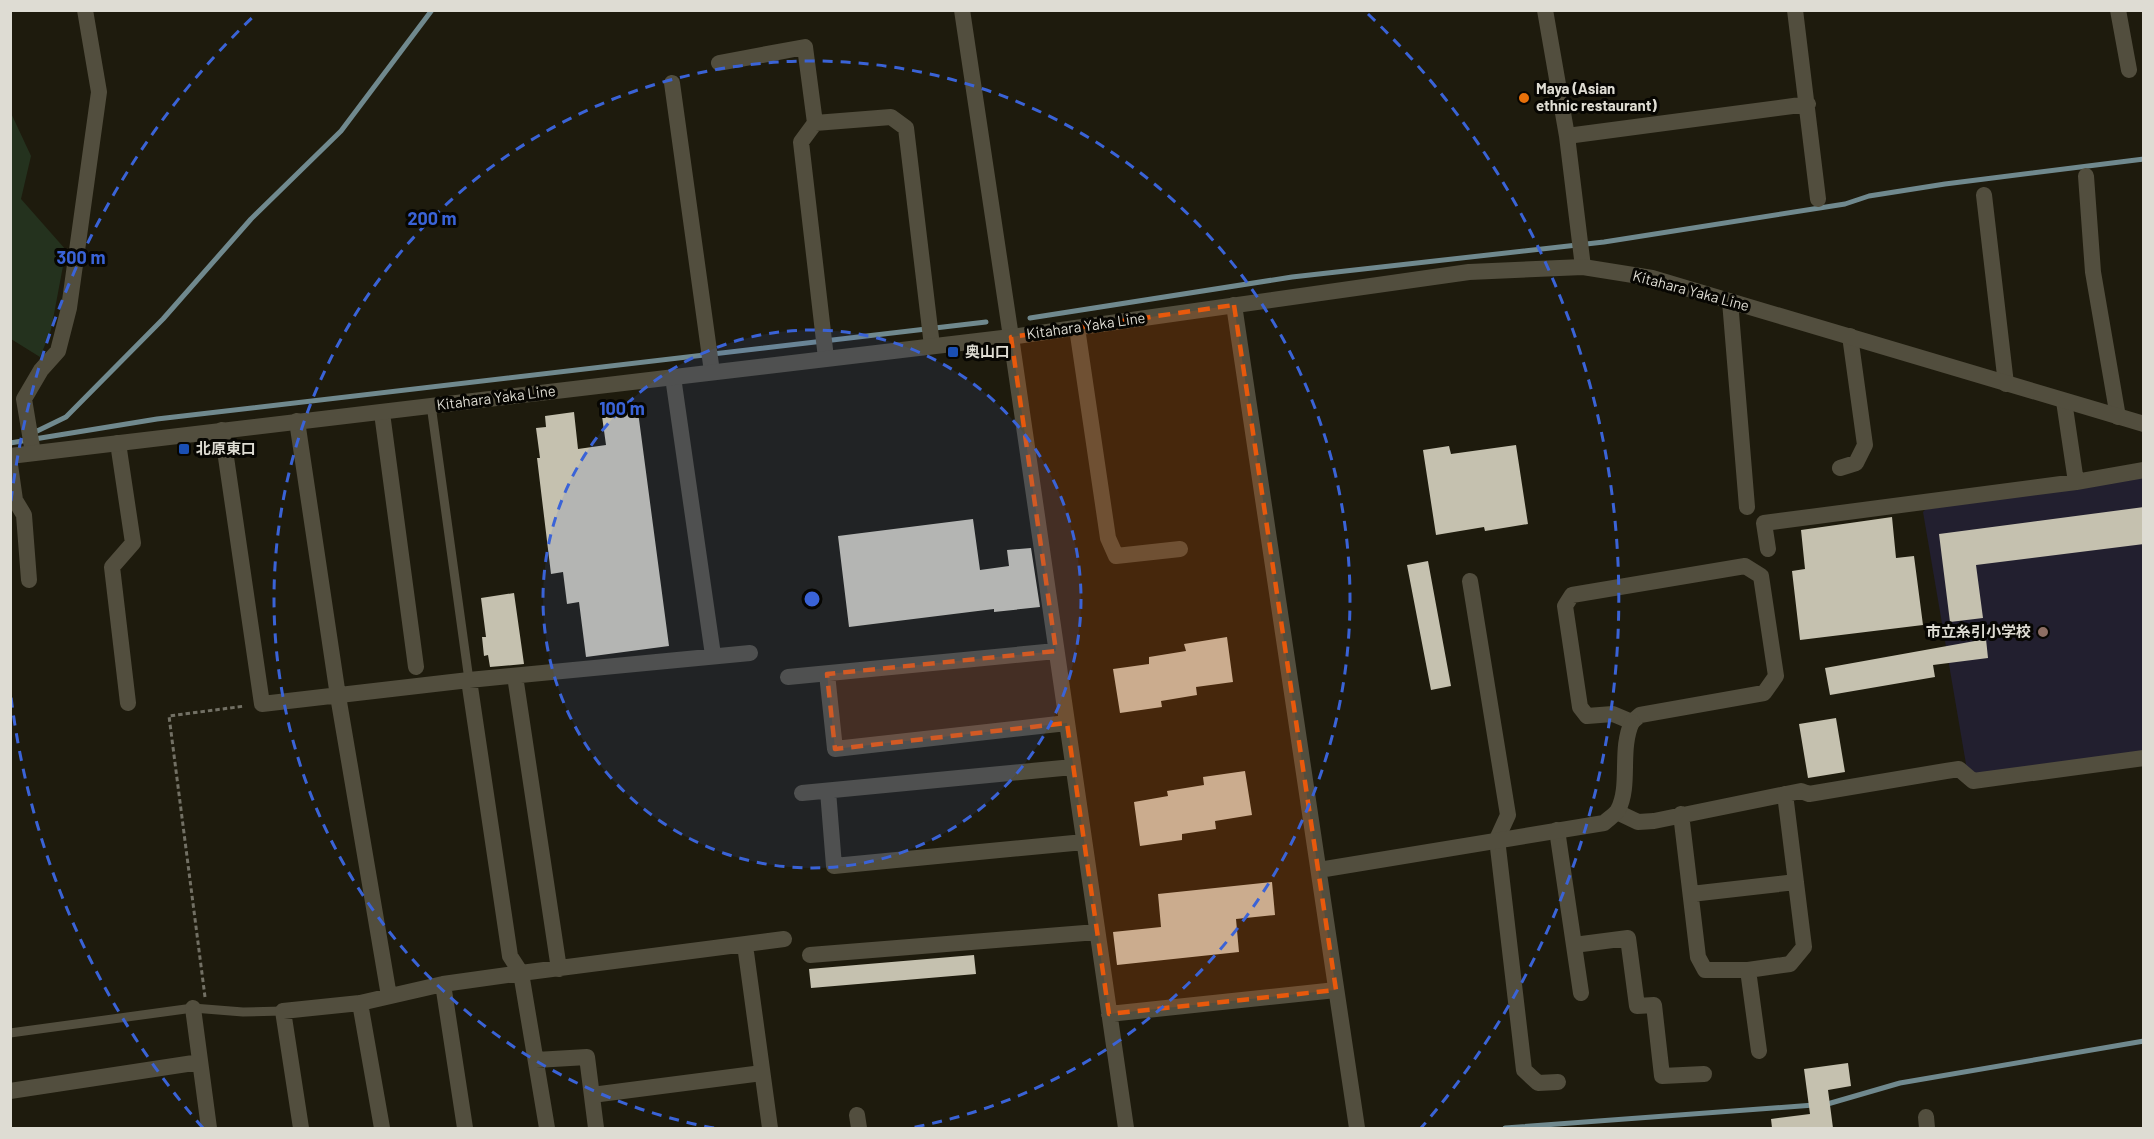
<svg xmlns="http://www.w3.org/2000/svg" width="2154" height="1139" font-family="Barlow,'Noto Sans JP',sans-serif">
<rect width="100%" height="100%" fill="#1e1b0d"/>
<!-- education -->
<path fill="#221f2f" d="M2143,476V752L1973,775L1967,770L1923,512L1929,505Z"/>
<!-- green -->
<path fill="#24321e" d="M10,111L31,156L21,199L66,250L51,330L40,357L11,339Z"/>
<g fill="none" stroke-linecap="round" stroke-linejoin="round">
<!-- stream -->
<path stroke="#70898e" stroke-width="5" d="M1030,318L1292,277L1604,242L1845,204L1869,196L1945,184L2144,159
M31,434L66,417L163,319L251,219L341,131L432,10
M10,443L157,419L986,322
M1824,1105L1900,1083L2144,1041
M1505,1128L1814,1105"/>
</g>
<!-- building -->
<path fill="#c5c1af" d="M637,404L669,646L586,657L579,602L567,604L563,572L551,574L537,458H540L536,428L546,427L545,416L574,412L578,449L606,445L601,409Z
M1516,445L1528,524L1485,531L1484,527L1436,535L1423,450L1449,446L1451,454Z
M2144,507V544L1976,565L1983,618L1950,622L1939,534Z
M1892,517L1896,558L1914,556L1923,625L1800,640L1792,571L1805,569L1801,530Z
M973,519L980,570L1009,566L1007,550L1031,548L1040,607L994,612V609L849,627L838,536Z
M1428,561L1451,686L1431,690L1407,565Z
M514,593L524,664L490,667L488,655L484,656L482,637H486L481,598Z
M1227,637L1233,682L1196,687L1197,695L1161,701L1162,707L1120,713L1113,669L1149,664V657L1186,651L1184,644Z
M1986,639L1988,658L1933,665L1935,677L1830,695L1825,668Z
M1836,718L1845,772L1808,778L1799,724Z
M1245,771L1252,815L1215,821L1216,829L1182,834V840L1140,846L1134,802L1168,796L1167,791L1204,785L1203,777Z
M1272,882L1275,915L1236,919L1239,952L1117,965L1113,932L1161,927L1158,894Z
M974,955L976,974L811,988L809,969Z
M1848,1063L1851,1086L1828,1090L1833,1128H1772L1771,1119L1810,1114L1804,1069Z"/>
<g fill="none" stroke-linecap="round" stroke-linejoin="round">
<!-- path -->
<path stroke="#727064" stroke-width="3" stroke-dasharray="4.5 3" stroke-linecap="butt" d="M205,997L169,716L245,706"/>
<!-- service -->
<path stroke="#524e3e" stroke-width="9" d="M431,405L469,680
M10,1033L193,1008L243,1012L283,1011"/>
<!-- minor -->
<path stroke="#524e3e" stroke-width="16" d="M1545,10L1567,136L1583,267
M1795,10L1818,199
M2118,10L2129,70
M719,63L805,47L815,123L801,142L826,358
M672,83L712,372
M815,123L891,117L906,128L932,346
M1567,136L1808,104
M2086,176L2093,272L2118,417
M1984,195L2006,384
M1730,301L1747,507
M1077,328L1108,538L1116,556L1180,549
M1011,337L1126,1128
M673,377L713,655
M2064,401L2076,482
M382,413L416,667
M297,421L338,696L389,996
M222,430L262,704L469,680L750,653
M118,443L133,543L112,567L128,703
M33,453L24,399L41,370L58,351L69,308L99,92L85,10
M10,465L15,500L24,515L29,580
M1840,468L1856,463L1865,445L1850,336
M1768,549L1764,523L2076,482L2144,470
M1745,566L1761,576L1776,676L1764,693L1640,715L1632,722L1613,714L1587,716L1580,707L1565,606L1572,595Z
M1470,581L1508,815L1497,839L1524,1070L1538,1083L1558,1082
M827,674L835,749L1067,723
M515,676L559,969
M788,677L1056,651
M469,680L510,956L521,973L547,1128
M828,791L834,866L1084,842
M802,793L1073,767
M1617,812L1638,822L1654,821L1801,791L1809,794L1946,771L1959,769L1973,781L2144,758
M1681,814L1698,957L1705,970H1748L1790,964L1804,947L1785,794
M1557,830L1581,993
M1691,894L1796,882
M745,945L770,1128
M1574,945L1628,938L1637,1006L1654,1005L1662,1076L1704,1074
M810,955L1097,932
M1748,970L1759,1051
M443,984L465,1128
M360,1003L382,1128
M193,1008L209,1128
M1109,1014L1336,990
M536,1060L587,1057L596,1128
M10,1091L200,1062
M592,1095L762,1073
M857,1115L859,1128
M1926,1117L1927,1128
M301,1128L283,1011L360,1003L443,984L521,973L784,939"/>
<!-- tertiary -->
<path stroke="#524e3e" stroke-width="16" d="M962,10L1011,337
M1234,305L1357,1128
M1319,870L1604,823C1608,819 1615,815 1618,810C1631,785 1619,750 1632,722"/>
<!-- secondary -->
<path stroke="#524e3e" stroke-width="16" d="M10,456L1011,337L1469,272L1583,267L1652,278L2144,424"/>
</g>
<!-- marked area -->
<path fill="#e8590c" fill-opacity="0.2" stroke="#e8590c" stroke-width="4.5" stroke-dasharray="12 8" stroke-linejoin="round" d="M1234,305L1336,990L1109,1014L1067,723L835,749L827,674L1056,651L1011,337Z"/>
<!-- distance rings -->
<circle cx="812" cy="599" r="269" fill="#3a63d7" fill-opacity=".12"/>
<g fill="none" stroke="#3a63d7" stroke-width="3" stroke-dasharray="10 8">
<circle cx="812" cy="599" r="269"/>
<path d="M714 1128A538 538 0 1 1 910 1128"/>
<path d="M203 1128A807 807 0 0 1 11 697M11 501A807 807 0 0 1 256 14M1368 14A807 807 0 0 1 1421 1128"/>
</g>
<!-- markers -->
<circle fill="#e8710a" stroke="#070602" stroke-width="2" cx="1524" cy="98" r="6"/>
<g fill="#1a4fb4" stroke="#070602" stroke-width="2">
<rect x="947" y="346" width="12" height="12" rx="3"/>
<rect x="178" y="443" width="12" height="12" rx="3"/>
</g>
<circle fill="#8d6e63" stroke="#070602" stroke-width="2" cx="2043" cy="632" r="6"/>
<g text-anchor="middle" stroke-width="6" stroke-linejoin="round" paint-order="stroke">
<!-- poi labels -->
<g font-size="15" font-weight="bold" fill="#dedcd3" stroke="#070602" text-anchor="start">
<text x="1536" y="94">Maya (Asian<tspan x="1536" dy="17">ethnic restaurant)</tspan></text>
<text x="965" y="357">奥山口</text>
<text x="196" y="454">北原東口</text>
<text x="2031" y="637" text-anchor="end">市立糸引小学校</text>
</g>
<!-- street labels -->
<g font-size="15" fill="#dedcd3" stroke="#070602">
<text transform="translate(1691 291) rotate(15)" y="5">Kitahara Yaka Line</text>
<text transform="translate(1086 326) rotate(-8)" y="5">Kitahara Yaka Line</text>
<text transform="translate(496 398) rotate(-7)" y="5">Kitahara Yaka Line</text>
</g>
</g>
<circle cx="812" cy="599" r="9" fill="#3a63d7" stroke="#070602" stroke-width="3"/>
<g font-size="18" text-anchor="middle" font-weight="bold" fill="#3a63d7" stroke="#070602" stroke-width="6" stroke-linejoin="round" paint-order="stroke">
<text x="432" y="225">200 m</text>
<text x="81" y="264">300 m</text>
<text x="622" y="415">100 m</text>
</g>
<!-- border -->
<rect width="2154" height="1139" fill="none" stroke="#dedcd3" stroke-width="24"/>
</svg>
